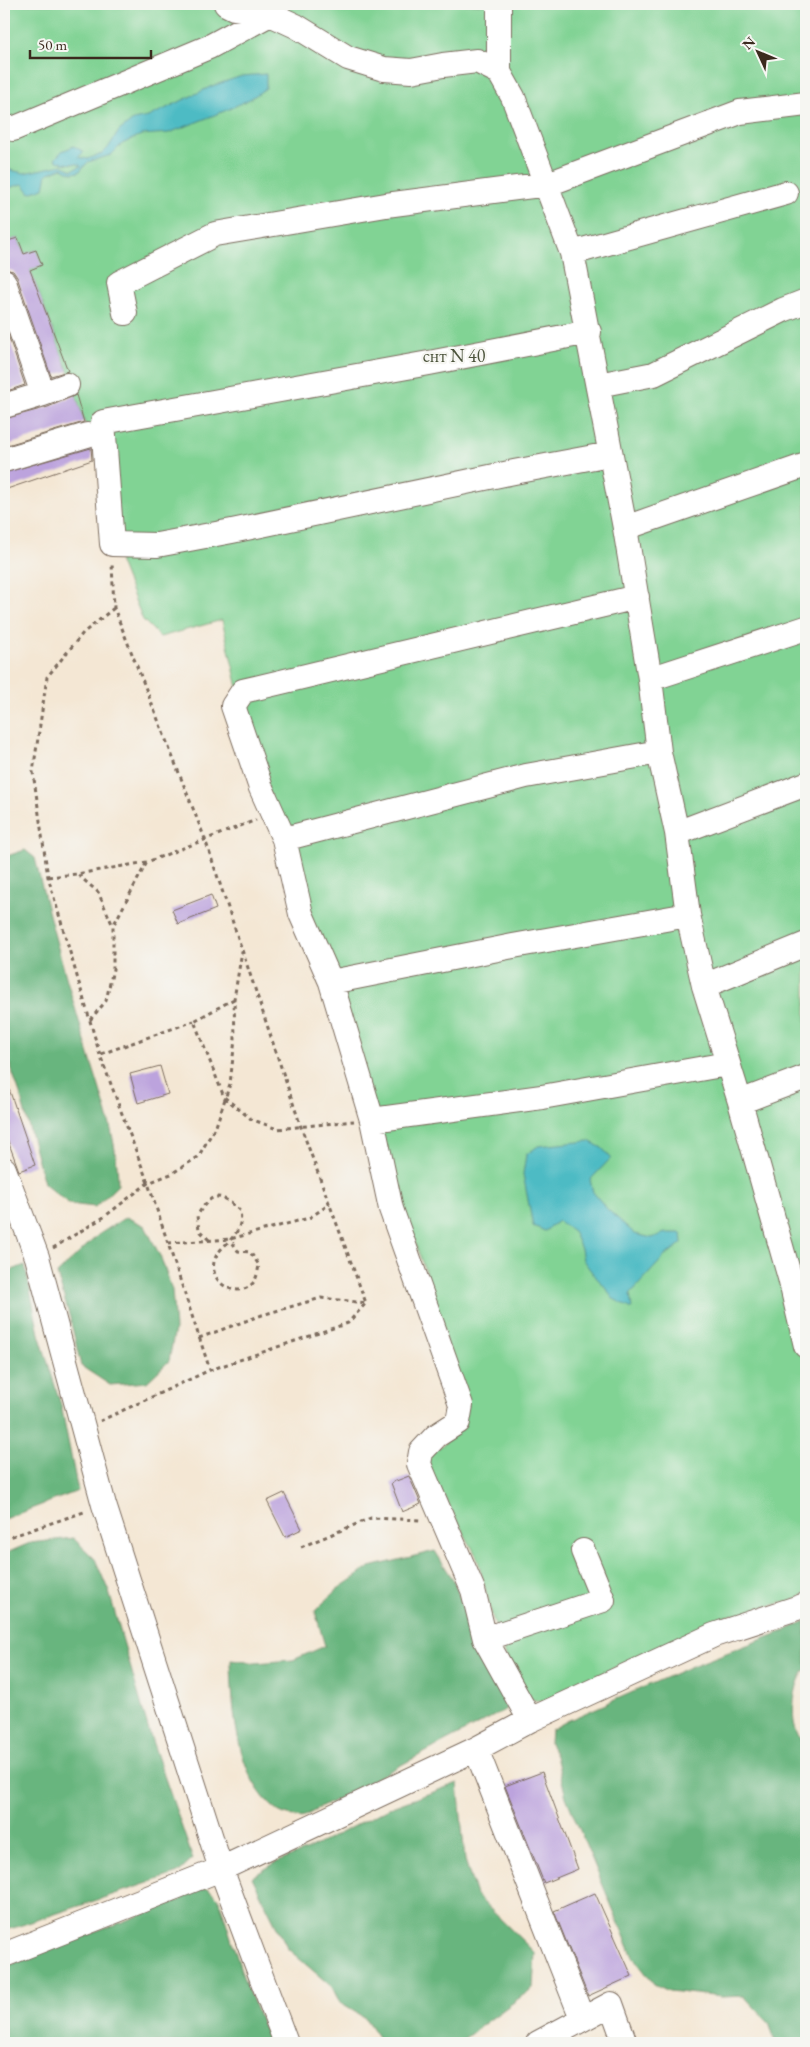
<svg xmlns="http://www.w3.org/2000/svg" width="810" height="2047" font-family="'EB Garamond',serif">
<rect width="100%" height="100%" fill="#f6f6f2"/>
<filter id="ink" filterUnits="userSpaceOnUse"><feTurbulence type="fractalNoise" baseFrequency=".02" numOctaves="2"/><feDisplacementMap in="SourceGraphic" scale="10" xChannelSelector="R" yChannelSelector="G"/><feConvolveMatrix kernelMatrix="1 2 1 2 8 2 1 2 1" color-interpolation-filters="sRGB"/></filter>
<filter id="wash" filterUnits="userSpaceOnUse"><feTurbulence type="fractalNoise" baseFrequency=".0096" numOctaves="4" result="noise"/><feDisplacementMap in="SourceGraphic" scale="20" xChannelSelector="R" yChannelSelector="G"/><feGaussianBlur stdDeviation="1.12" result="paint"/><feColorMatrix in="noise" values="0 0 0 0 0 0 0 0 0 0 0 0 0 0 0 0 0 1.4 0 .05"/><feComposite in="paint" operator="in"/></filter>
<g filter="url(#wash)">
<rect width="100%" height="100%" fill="#f4e7d4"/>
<!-- green -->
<path fill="#81d394" stroke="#5e7e59" d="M4,4H806V1594L798,1599L719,1618L542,1702L528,1698L516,1685L493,1619L477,1557L431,1473L427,1457L465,1427L441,1318L390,1169L246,721L222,620L160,637L143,620L120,563L112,455L85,424L70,376L30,270L41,265L36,250L24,254L18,238L4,242Z"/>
<!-- forest -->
<path fill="#68b57e" stroke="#52704e" d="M25,850L35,858C50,922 68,985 87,1048C100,1092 118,1138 118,1185L95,1207L69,1204L44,1183L20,1094L4,1048V857Z
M126,1217L145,1226L161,1258L172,1290L175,1329L169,1361L147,1382L110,1385L81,1366L70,1318L57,1274L98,1235Z
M25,1265L39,1334L61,1405L78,1491L4,1519V1273Z
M73,1538L95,1559L109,1592L150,1735L193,1859L178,1873L4,1931V1554L30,1543Z
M435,1551L454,1581L474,1638L507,1709L301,1818C294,1816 284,1815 278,1811C236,1780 232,1709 231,1660L255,1663L293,1660L325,1646L315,1611L336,1590L370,1567Z
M806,1621V1669C795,1680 792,1706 794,1722C795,1730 801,1740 804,1748L806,1750V2043H776L769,2023L744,1996L722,1997L669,1991L654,1984L633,1957L566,1797L556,1756L550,1743L551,1730L567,1721L692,1666L784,1631Z
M458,1783L465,1860L476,1895L535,1953L533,1988L458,2043H382L365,2018L340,2003L332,1987L288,1949L252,1877L275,1863L305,1851L389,1808Z
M208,1888L219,1899L244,1980L270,2043H4V1967L180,1900L197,1889Z"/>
<!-- water -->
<path fill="#4dbbc4" stroke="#447271" d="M266,74V88L250,99L227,110L169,133L141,135L122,144L111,155L88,162L79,172L72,173L62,168L47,174L44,188L30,193L23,184L8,188L6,169L24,173L62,165L72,170L81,166L78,164L62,163V161L59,162L55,159L62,151L74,146L84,152L78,157L87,159L102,154L108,148L119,131L133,120L148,117L212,86L242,76Z
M589,1141L602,1148L611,1158L590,1180L593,1192L607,1209L635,1234L652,1238L665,1233H681L682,1243L665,1256L630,1294L632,1309L612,1298L607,1289L594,1275L583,1260L581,1249L573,1231L558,1221L545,1231L533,1226L523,1174L526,1155L538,1146Z"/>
<g id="blocks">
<!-- building -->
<path fill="#bca3dd" d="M18,238L24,254L36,250L42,265L30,270L68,371L51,376L17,277L13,271L4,269V242Z
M4,323L25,385L4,392Z
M76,395L84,422L4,446V419L48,407Z
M91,448L92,460L4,490V473Z
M211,895L216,909L178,924L172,910Z
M160,1066L168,1094L138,1103L130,1074Z
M4,1080H6L35,1165L19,1171L4,1130Z
M409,1476L421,1504L402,1512L391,1483Z
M284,1493L302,1529L285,1537L267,1501Z
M542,1772L578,1869L544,1883L505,1786Z
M595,1893L632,1976L588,1996L554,1911Z"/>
</g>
</g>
<g filter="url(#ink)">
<use href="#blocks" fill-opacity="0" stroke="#7c6c5e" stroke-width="1"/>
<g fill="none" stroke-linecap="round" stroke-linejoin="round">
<!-- minor casing -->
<g stroke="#7c6c5e" stroke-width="26">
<path id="minor" d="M226,4L234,8L270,14L296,26L348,58L384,69L411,71L443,65L477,61L499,72L513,97L572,253L625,528L650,679L659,752L677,833L688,915L704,986L740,1102L790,1278L806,1346
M498,4L499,7V72
M4,126L13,129L209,47L270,14
M572,253L786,193
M4,282L43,394L67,385
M125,313L119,283L215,234L386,205L548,184L740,112L806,104
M589,332L429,363L103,422L112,544L157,545L232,531L514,472L610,454
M598,385L654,374L783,310L806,301
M4,406L43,394
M4,460L87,435
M625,528L806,465
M650,679L806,628
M677,833L806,784
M284,839L526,776L659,752
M331,982L513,946L688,915
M704,986L806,944
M740,1102L806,1077
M372,1120L542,1097L727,1064
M4,1169L37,1257L104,1505L221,1869L286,2043
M485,1639L603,1600L583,1551
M530,1720L485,1639L473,1590L419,1464L421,1452L436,1436L458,1422L461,1405L391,1209L372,1120L331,982L301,914L284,839L261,788L233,706L243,691L637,597
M476,1749L582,2018
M4,1955L221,1869L476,1749L530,1720L714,1635L806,1605
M538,2043L611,2004L625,2043"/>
</g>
<!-- path -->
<path stroke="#7c6c5e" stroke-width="3" stroke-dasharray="4 4" stroke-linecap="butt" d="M114,608L83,633L47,677L33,772L48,877L100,1055L148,1183L210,1370
M78,875L98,892L113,926
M48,877L77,874L147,862L256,820
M234,999L194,1021L224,1097L251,1119L277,1129L354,1121
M90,1020L106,1001L113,969V926L147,862
M101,1054L194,1021
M209,1240L199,1230L197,1216C212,1191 220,1192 240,1211C246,1242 209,1245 214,1271C217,1288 241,1297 253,1283C257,1278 258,1271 259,1265L250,1252L238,1251L230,1239
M168,1243L230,1239L309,1218L330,1204
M53,1248L104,1217L148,1183L171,1174L198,1157L216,1126L230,1084L235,1039L234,999L242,951
M199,1338L262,1315L321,1298L366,1303
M100,1421L210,1370L348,1323L366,1303L301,1127L205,839L114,608L112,563
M4,1539L87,1511
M301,1547L371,1518L422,1520"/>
<!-- minor -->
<use href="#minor" stroke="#fff" stroke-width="24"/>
</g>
</g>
<g text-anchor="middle" stroke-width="4.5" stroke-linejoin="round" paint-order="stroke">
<!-- park labels -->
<g font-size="18" fill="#4c543c" stroke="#f6f6f2">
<text x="454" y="362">снт N 40</text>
</g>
</g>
<!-- margin -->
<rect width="810" height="2047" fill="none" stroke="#f6f6f2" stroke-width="20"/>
<!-- north arrow -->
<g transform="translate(758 52) rotate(314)" stroke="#f6f6f2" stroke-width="4" paint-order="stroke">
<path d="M0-4L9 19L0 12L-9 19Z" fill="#3b2a1e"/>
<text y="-8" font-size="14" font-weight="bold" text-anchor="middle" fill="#3b2a1e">N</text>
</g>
<!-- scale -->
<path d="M30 50v8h121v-8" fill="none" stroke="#3b2a1e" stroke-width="2.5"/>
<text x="38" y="50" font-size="15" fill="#3b2a1e" stroke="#f6f6f2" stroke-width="4" paint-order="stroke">50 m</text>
</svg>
